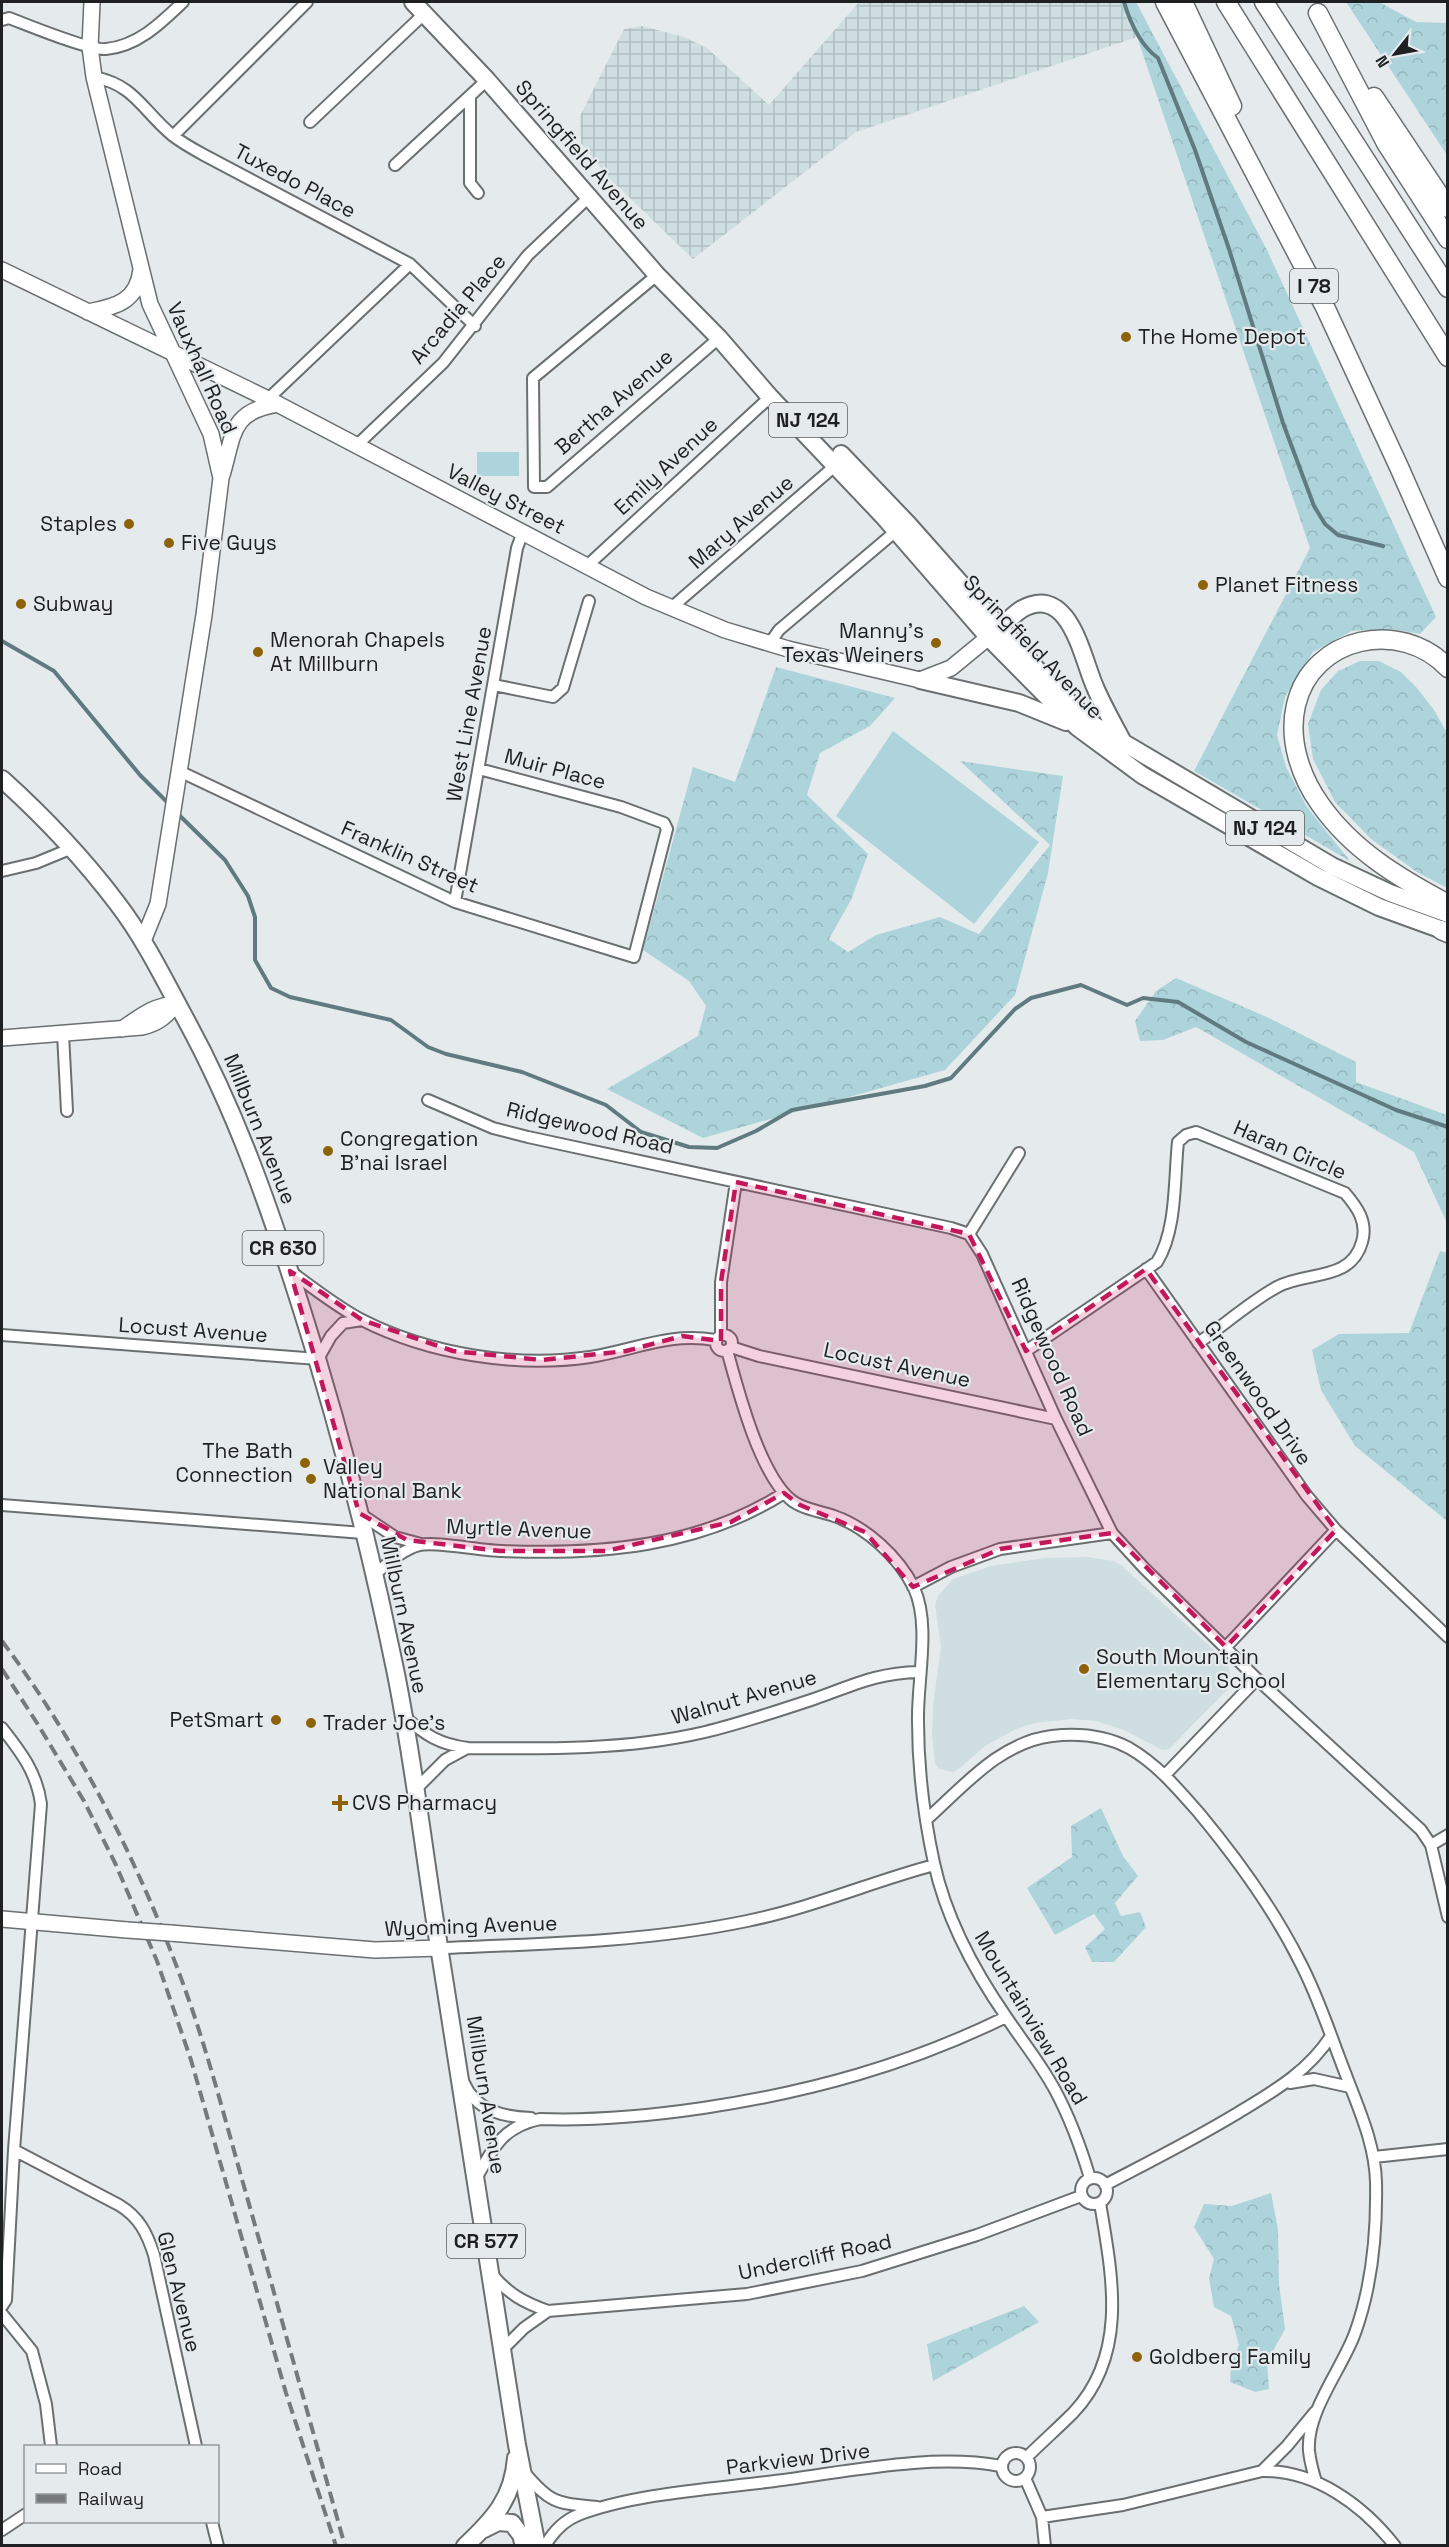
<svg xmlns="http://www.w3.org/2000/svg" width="1449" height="2547" font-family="'Space Grotesk',sans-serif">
<defs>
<pattern id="industrial-grid" width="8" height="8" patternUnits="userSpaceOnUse" patternTransform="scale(1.5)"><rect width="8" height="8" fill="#cfdee1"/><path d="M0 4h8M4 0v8" fill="none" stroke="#b1bec1"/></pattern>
<pattern id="forest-crowns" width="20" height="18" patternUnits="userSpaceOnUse" patternTransform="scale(1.5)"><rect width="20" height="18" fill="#aed4db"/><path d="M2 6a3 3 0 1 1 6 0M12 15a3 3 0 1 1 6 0" fill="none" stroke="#95b6bc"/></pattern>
</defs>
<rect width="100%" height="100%" fill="#e5ebec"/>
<!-- built -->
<path fill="#cfdee1" d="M1088,1557L1114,1561L1122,1566L1215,1651L1228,1664L1232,1682L1228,1689L1169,1749L1162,1750L1124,1730L1096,1721L1073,1719L1034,1723L1016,1729L985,1746L960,1768L953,1772L939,1769L935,1764L932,1735L933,1705L941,1647L935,1605L938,1596L953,1579L991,1566L1045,1558Z"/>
<!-- industrial -->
<path fill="url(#industrial-grid)" d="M859,2H1119L1137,37L856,132L693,259L609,178L581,143L580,116L624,29L642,26L684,37L707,48L769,105Z"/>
<!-- forest -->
<path fill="url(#forest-crowns)" d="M1119,2H1136L1267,250L1436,617L1420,634L1391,629L1352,631L1313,652L1285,697L1277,735L1286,767L1307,807L1350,861L1194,771L1310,548L1137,37Z
M1346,2H1379L1416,22L1447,23V155Z
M1360,661H1379L1401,672L1417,688L1434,710L1447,733V888L1417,872L1371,839L1335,802L1313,759L1308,724L1321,690L1338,671Z
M776,667L895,698L870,726L820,753L807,795L868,854L851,900L829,939L848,952L876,935L940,917L979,934L1050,845L960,761L1063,776L1048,873L1015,995L945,1070L703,1138L607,1089L698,1036L706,1006L689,981L643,950L693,767L735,782Z
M1176,978L1267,1017L1356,1062V1082L1447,1115V1223L1414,1152L1196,1027L1163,1040L1140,1041L1135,1021L1156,991Z
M1440,1251L1448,1253L1447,1521L1355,1446L1321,1390L1312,1350L1339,1334L1409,1333Z
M1101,1808L1123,1856L1138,1876L1115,1903L1121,1916L1140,1912L1146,1927L1114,1962H1092L1085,1947L1105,1929L1094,1914L1055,1935L1027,1888L1072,1857L1071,1826Z
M1271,2193L1278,2229L1279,2284L1285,2329L1267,2362L1269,2389L1255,2392L1230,2382L1231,2366L1239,2345L1231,2316L1214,2307L1209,2278L1214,2259L1194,2227L1204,2204L1232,2206Z
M1024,2306L1039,2322L933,2381L927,2344Z"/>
<!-- pitch -->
<path fill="#aed4db" d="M477,452H519V476H477Z
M893,731L1039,842L974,924L836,816Z"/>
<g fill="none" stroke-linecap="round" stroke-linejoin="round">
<!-- stream -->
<path stroke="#607b80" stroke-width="4" d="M1124,2C1130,22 1140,45 1158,58L1195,150L1229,249L1283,423L1314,506L1325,524L1338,535L1383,546
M2,641L54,671L140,775L169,804
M176,812L225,860L248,896L255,917V960L271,988L290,997L391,1020L428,1047L446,1054L522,1072L606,1105L641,1132L689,1147L717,1148L756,1131L792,1110L925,1086L951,1078L1015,1009L1031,998L1081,985L1127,1005L1143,998L1178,1002L1246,1042L1396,1110L1448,1127"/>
<!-- street casing -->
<g stroke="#6a6f70" stroke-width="14">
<path id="street" d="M2,20L9,18C28,25 90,51 106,49C138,46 161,23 183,2
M94,77C135,85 142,110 172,135C182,143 193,149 204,155L410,264L475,326
M470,97V183L478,193
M310,122L425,13
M173,136L307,2
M395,165L487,80
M657,275L533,378L534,487H547L719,338
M268,399L410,264
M356,446L443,363L528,255L589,197
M588,565L770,397
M671,608L836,465
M770,643L779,630L896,531
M494,685L553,697L563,688L589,601
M179,771L455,902L634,957L667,829L664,823L621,807L479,769
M2,871L36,863L70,849
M455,902L517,548L523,532
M63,1034L67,1111
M428,1100L493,1128L528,1137L951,1228L969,1234L982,1254L1056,1419L1112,1533L1144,1568L1257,1679L1421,1830L1431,1845L1448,1917
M969,1234L1019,1153
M1146,1269L1307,1496L1336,1530L1448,1637
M290,1271C313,1288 337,1307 362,1320C429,1354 516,1368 590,1357C635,1350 669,1332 715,1340
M721,1334V1282L736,1182
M716 1343a8 8 0 1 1 16 0a8 8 0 1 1-16 0Z
M2,1335L318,1359L331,1336L343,1323L362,1320
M731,1347L759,1356L1056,1419
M727,1350C738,1390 759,1472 790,1499C801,1509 820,1511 834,1516C866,1527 899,1557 914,1588C931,1625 917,1681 918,1721C918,1769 924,1817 934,1863C946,1918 975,1972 1007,2018C1023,2042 1041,2064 1055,2090C1070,2118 1081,2148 1090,2178
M1026,1351L1157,1262C1177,1230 1174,1179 1178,1142L1186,1135L1196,1132L1345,1193C1357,1207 1368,1222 1362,1242C1351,1282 1306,1271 1277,1287C1251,1301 1223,1326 1198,1343
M2,1505L363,1533
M359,1513L395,1537L421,1544
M374,1575C387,1564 403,1549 420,1545C436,1541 482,1551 502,1551C599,1555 700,1547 784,1493
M913,1587L951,1567L1000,1549L1112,1533
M1226,1647L1336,1530
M403,1716C426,1735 438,1744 468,1748C547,1749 628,1750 705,1732C742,1723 778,1711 814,1699C854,1685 876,1673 919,1672
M2,1728C21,1752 37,1773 41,1804L14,2150L6,2300L2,2306
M1165,1775L1257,1679
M416,1789L445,1760L467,1748
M926,1820C963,1787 1000,1742 1052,1736C1078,1733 1106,1736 1129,1748C1157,1764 1178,1789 1199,1813C1238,1860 1273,1908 1300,1962C1319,1998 1331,2037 1346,2075C1359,2110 1375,2144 1376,2182C1377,2232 1372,2286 1355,2333C1342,2369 1306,2412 1309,2451C1310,2461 1313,2472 1316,2482
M1431,1845L1448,1835
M440,1948C543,1944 646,1942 747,1921C811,1908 871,1882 934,1865
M464,2083C476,2111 504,2117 531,2118
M1290,2083L1314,2079L1350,2087
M14,2150L119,2205C139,2217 147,2233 154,2255L196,2446
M1374,2157L1448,2149
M1081 2191a13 13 0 1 1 26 0a13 13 0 1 1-26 0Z
M476,2179C493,2148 502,2127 540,2119C595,2121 648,2116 703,2108C810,2092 908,2065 1006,2017
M1105,2185C1149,2162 1193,2140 1236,2114C1272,2092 1307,2073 1331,2036
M492,2274C508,2294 525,2303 548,2311
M2,2314L32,2351L46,2404L51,2446
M502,2350L524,2328L548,2311L747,2294L862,2271L977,2235L1081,2196
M1002 2467a14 14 0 1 1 28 0a14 14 0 1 1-28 0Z
M1027,2457C1042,2442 1058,2428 1073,2413C1129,2354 1112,2275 1100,2203
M1262,2471L1287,2446L1315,2412
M524,2472C551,2504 556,2503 597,2507
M1025,2478L1042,2517L1045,2546
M1042,2517L1123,2505L1262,2471C1315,2470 1363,2505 1395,2546
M212,2522L218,2546
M2,2530L26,2514
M545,2546C553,2532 563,2521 578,2515C636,2493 713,2489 775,2481C847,2472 930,2453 1001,2466"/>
</g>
<!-- secondary casing -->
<g stroke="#6a6f70" stroke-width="18">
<path id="secondary" d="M92,2L90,47L94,77L150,304L211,434L221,478L204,615L158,904L143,941
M2,270L268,399L646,597L725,630L788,649L920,680L951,668L996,631
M88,312C116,307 138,301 141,269
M222,475C234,435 230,411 278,404
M122,1029C145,1014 149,1008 177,1003
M2,1038L142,1027C159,1023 166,1016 177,1003
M2,1919L127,1930
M170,1933L375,1950L440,1948"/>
</g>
<!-- primary casing -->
<g stroke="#6a6f70" stroke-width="20">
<path id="primary" d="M413,2L487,80L657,275L719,338L770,397L883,516L989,638L1077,727L1142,775L1318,877L1379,907L1448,932
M841,454L908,524L1050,684L1092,724L1332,866L1390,893L1448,914
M1001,627C1008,621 1015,613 1022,609C1070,583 1082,658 1095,687C1103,706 1114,725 1124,744
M920,680L1019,703L1066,722
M2,779C43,816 83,858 117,903C144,938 164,979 185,1018C236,1111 269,1206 301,1307C339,1426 370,1547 395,1669C413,1757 423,1846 437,1934C464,2104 490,2274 517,2445L537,2546
M484,2529L498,2522L512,2523L521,2535L524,2546
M465,2546C494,2519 513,2498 516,2458"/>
</g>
<!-- highway casing -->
<g stroke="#6a6f70" stroke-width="21">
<path id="highway" d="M1165,2L1325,307L1399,467L1448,578
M1183,2L1232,106
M1226,2L1448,357
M1264,2L1448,288
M1318,13L1386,143L1448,239
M1374,97L1448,208
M1448,668C1401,618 1312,636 1296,705C1288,739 1300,776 1320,804C1352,850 1399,878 1448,904
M1441,930L1448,933"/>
</g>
<!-- street -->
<use href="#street" stroke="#fff" stroke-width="10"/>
<!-- secondary -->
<use href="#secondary" stroke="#fff" stroke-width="15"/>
<!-- primary -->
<use href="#primary" stroke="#fff" stroke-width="16"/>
<!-- highway -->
<use href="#highway" stroke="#fff" stroke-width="18"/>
<!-- rail -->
<path stroke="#767a7b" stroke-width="4" stroke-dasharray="12 6" stroke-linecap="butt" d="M2,1641C83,1749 148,1881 192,2009C213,2071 229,2134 247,2197C280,2313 312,2429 345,2546
M2,1669L37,1723L84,1801L116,1865L157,1961L191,2060L286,2393L336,2546"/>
<!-- secondary-bridge casing -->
<g stroke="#6a6f70" stroke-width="18" stroke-linecap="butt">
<path id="secondary-bridge" d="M127,1930L170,1933"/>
</g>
<!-- secondary-bridge -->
<use href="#secondary-bridge" stroke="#fff" stroke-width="15"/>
</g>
<!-- marked area -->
<path fill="#c2185b" fill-opacity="0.2" stroke="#c2185b" stroke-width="4.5" stroke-dasharray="12 8" stroke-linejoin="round" d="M736,1182L969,1234L1026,1351L1146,1269L1336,1530L1226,1647L1112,1533L1000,1549L913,1587L865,1532L800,1505L784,1493L731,1522L606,1551H500L407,1540L359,1513L290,1271L362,1320L453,1351L542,1360L626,1351L682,1336L721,1341V1282Z"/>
<!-- markers -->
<g fill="#8e6208" stroke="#e5ebec" stroke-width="2">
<circle cx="1126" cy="337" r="6"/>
<circle cx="129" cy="524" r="6"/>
<circle cx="169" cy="543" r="6"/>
<circle cx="1203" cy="585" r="6"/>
<circle cx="21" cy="604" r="6"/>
<circle cx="936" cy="643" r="6"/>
<circle cx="258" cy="652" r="6"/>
<circle cx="328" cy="1151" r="6"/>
<circle cx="305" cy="1463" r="6"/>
<circle cx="311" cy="1479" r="6"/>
<circle cx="1084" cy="1669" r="6"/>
<circle cx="276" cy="1720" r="6"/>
<circle cx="311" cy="1723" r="6"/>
<path d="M337 1794h6v6h6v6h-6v6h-6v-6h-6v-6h6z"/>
<circle cx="1137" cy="2357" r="6"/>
</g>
<g text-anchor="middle" stroke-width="4.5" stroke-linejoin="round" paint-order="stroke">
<!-- shield labels -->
<g fill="#e5ebec" stroke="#5a5d5e" stroke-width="1.5">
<rect x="1290" y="269" width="48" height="34" rx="4.5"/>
<rect x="769" y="403" width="78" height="34" rx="4.5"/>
<rect x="1226" y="811" width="78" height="34" rx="4.5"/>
<rect x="242.5" y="1231" width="81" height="34" rx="4.5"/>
<rect x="447" y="2224" width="78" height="34" rx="4.5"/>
</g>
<g font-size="20" font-weight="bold" fill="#1e2021">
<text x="1314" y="293">I 78</text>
<text x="808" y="427">NJ 124</text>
<text x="1265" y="835">NJ 124</text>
<text x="283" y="1255">CR 630</text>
<text x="486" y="2248">CR 577</text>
</g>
<!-- street labels -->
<g font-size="21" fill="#1e2021" stroke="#e5ebec">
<text transform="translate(582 155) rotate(49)" y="7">Springfield Avenue</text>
<text transform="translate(295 181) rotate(28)" y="7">Tuxedo Place</text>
<text transform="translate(458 309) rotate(-50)" y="7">Arcadia Place</text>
<text transform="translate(202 368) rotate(66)" y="7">Vauxhall Road</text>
<text transform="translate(614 402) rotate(-41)" y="7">Bertha Avenue</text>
<text transform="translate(666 466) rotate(-43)" y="7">Emily Avenue</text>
<text transform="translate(506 499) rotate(27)" y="7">Valley Street</text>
<text transform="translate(741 522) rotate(-41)" y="7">Mary Avenue</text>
<text transform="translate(1033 647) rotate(46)" y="7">Springfield Avenue</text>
<text transform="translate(469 714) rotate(-80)" y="7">West Line Avenue</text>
<text transform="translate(555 769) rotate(15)" y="7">Muir Place</text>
<text transform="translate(410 857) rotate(24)" y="7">Franklin Street</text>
<text transform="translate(590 1128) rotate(13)" y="7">Ridgewood Road</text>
<text transform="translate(260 1129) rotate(68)" y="7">Millburn Avenue</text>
<text transform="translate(1290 1150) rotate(23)" y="7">Haran Circle</text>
<text transform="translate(193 1330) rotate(4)" y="7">Locust Avenue</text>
<text transform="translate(1052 1357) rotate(66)" y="7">Ridgewood Road</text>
<text transform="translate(897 1365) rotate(12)" y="7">Locust Avenue</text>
<text transform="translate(1258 1393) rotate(55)" y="7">Greenwood Drive</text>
<text transform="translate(519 1529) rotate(2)" y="7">Myrtle Avenue</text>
<text transform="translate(404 1615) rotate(78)" y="7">Millburn Avenue</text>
<text transform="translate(744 1697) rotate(-16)" y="7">Walnut Avenue</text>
<text transform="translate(471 1926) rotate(-2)" y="7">Wyoming Avenue</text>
<text transform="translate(1031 2018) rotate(59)" y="7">Mountainview Road</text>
<text transform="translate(486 2095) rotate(81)" y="7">Millburn Avenue</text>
<text transform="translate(815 2257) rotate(-12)" y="7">Undercliff Road</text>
<text transform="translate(179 2292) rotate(76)" y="7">Glen Avenue</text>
<text transform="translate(798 2459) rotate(-7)" y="7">Parkview Drive</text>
</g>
<!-- poi labels -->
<g font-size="21" fill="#1e2021" stroke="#e5ebec" text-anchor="start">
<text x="1138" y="344">The Home Depot</text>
<text x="117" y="531" text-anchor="end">Staples</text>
<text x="181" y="550">Five Guys</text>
<text x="1215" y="592">Planet Fitness</text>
<text x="33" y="611">Subway</text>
<text x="924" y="638" text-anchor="end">Manny’s<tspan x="924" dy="24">Texas Weiners</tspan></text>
<text x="270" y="647">Menorah Chapels<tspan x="270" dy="24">At Millburn</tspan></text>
<text x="340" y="1146">Congregation<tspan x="340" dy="24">B'nai Israel</tspan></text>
<text x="293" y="1458" text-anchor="end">The Bath<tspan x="293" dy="24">Connection</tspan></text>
<text x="323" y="1474">Valley<tspan x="323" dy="24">National Bank</tspan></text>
<text x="1096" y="1664">South Mountain<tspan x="1096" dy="24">Elementary School</tspan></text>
<text x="264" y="1727" text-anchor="end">PetSmart</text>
<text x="323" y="1730">Trader Joe's</text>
<text x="352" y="1810">CVS Pharmacy</text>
<text x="1149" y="2364">Goldberg Family</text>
</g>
</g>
<!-- border -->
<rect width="1449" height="2547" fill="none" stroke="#1e2021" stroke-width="6"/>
<!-- legend -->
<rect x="24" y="2445" width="195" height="78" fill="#e5ebec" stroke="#959a9b" stroke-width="1.5"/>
<rect x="36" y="2464" width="30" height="9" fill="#ffffff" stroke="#959a9b" stroke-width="1.5"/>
<text x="78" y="2475" font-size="18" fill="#1e2021">Road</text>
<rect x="36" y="2494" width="30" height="9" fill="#767a7b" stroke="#959a9b" stroke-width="1.5"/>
<text x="78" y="2505" font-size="18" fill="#1e2021">Railway</text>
<!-- north arrow -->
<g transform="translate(1395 54) rotate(239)" stroke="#e5ebec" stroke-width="4.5" paint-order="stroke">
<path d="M0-4.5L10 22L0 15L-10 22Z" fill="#1e2021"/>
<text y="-9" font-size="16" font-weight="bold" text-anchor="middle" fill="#1e2021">N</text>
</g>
</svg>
